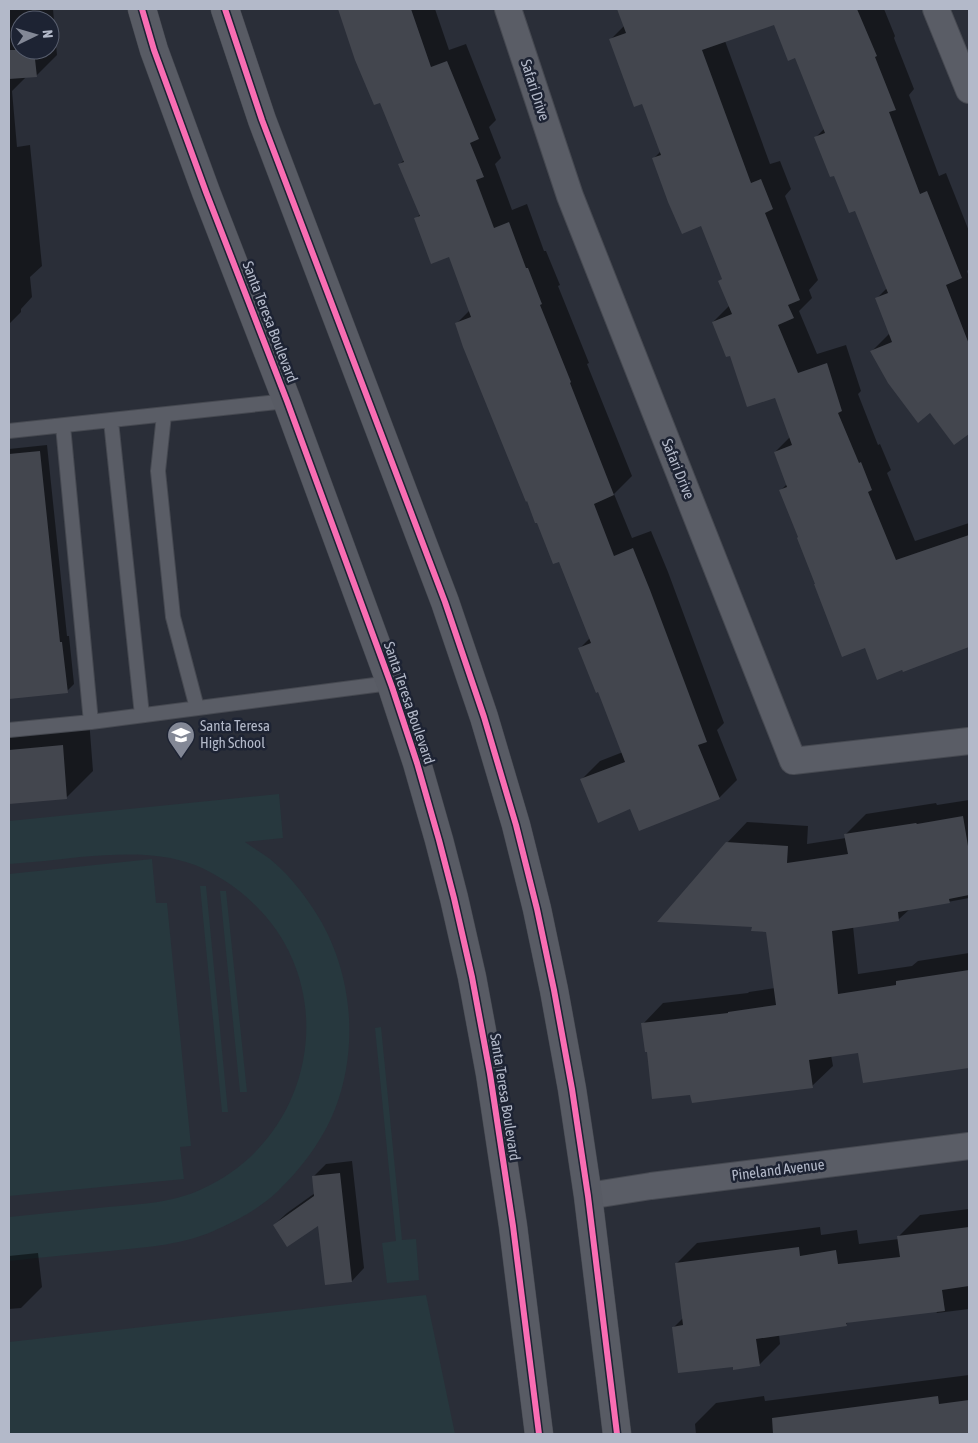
<svg xmlns="http://www.w3.org/2000/svg" width="978" height="1443" font-family="'Asap Condensed',sans-serif">
<rect width="100%" height="100%" fill="#2a2e38"/>
<!-- green -->
<path fill="#27383e" d="M279,794L283,838L245,842C253,848 262,853 270,859C287,873 302,891 314,910C352,967 360,1045 335,1109C323,1140 301,1169 277,1192C261,1207 240,1219 220,1228C186,1245 147,1247 110,1251C76,1254 43,1257 9,1261V1217C42,1214 75,1210 108,1207C140,1204 173,1203 202,1189C313,1139 343,991 255,905C238,888 217,874 195,865C157,851 120,854 80,857C57,860 33,862 9,864V821Z
M152,859L156,903H167L191,1146L180,1147L184,1179L9,1196V874Z
M200,886H206L228,1112H222Z
M220,891H226L247,1092H240Z
M381,1027L402,1240L416,1239L419,1280L387,1283L382,1243L396,1241L375,1028Z
M426,1295L455,1434H9V1342Z"/>
<!-- shadow -->
<path fill="#0007" fill-rule="evenodd" d="M9,9H53L57,55L36,76H27L12,91L17,147L30,145L42,266L30,277L32,297L21,309V312L9,324ZM20,20H50V50H20Z
M339,9H435L449,50L466,44L496,120L489,127L501,158L495,164L512,210L527,204L544,251H546L560,285L558,286L589,363L587,364L632,476L614,494L632,538L651,531L668,572L724,723L717,730L737,780L719,798L631,807L582,779L600,761L623,752L599,690L580,648L590,638L560,560L456,324L470,310L450,256L416,219L420,214L400,164L404,160L381,101L356,59Z
M619,9H884L895,36L894,38L914,89L909,95L939,176L946,173L969,231V269L967,271L969,277V433L954,444L930,412L871,352L890,333L877,298L887,288L856,210L835,174L816,137L824,129L796,56L775,24L725,41L770,164L780,161L791,189L785,196L818,280L809,290L812,298L799,311L817,354L846,345L861,391L858,394L878,445L880,444L891,470L887,473L915,541L969,523V646L903,671L866,647L817,583L781,490L787,484L775,452L790,437L776,396L730,354L713,322L730,305L720,281L723,278L702,225L654,158L661,151L643,103L610,40L625,25Z
M47,445L67,636H69L74,684L67,691L9,697V449Z
M89,719L93,771L67,797L9,803V727Z
M969,800V898L910,909L899,919L853,926L858,974L912,966L918,961L969,953V1067L864,1081L859,1051L831,1055L833,1066L812,1086L692,1093L648,1050L643,1024L663,1003L748,993L749,992L775,988L767,931L753,926L727,843L747,822L808,826L807,844L846,838V834L866,814L936,803L937,805Z
M352,1161L364,1268L352,1281L327,1284L319,1223L274,1225L287,1213L315,1193L313,1177L326,1164Z
M969,1209V1309L937,1313L936,1311L850,1321L846,1324L779,1334L780,1344L759,1365H734L674,1327L683,1318L676,1264L697,1243L820,1227L821,1235L857,1230L859,1244L899,1239V1236L920,1215Z
M38,1253L42,1287L21,1308L9,1309V1256Z
M969,1375V1434H696L695,1424L716,1403L764,1396L765,1401Z"/>
<!-- building -->
<path fill="#43464e" d="M338,9H411L431,67L447,61L479,139L470,143L484,177L476,180L494,228L509,222L526,268H528L542,304L540,305L571,382L570,383L614,495L594,504L614,556L633,548L650,590L707,742L698,745L720,799L639,831L630,809L598,823L580,779L625,762L598,692L596,693L578,648L591,643L559,562L553,564L537,523H535L527,501L526,502L463,347L455,323L471,317L449,257L431,264L414,218L420,216L398,164L404,162L380,103L374,105L355,60Z
M617,9H857L877,56L875,57L896,110L889,112L920,194L927,191L962,278L946,285L969,344V434L954,445L930,413L918,423L888,383L870,351L892,342L875,298L888,293L855,211L849,213L834,176L830,177L814,137L825,133L795,58L788,61L774,25L702,50L751,183L761,179L773,209L765,213L800,300L788,305L794,318L778,325L798,373L827,363L842,411L838,413L859,463L861,462L872,490L868,492L896,560L969,535V647L903,672L902,670L877,680L865,648L842,657L814,584H815L797,538L798,537L779,490L787,487L774,452L792,445L775,398L747,407L730,356L726,357L712,322L732,314L718,281L722,279L701,226L682,234L668,202L652,158L661,155L642,104L634,107L609,39L626,33Z
M9,50H34L37,77L9,79Z
M40,451L60,642H62L68,693L9,699V454Z
M63,745L67,799L9,804V750Z
M963,816L969,852V895L949,899L950,903L898,912L899,921L832,931L838,994L896,985V981L969,970V1068L863,1083L858,1053L809,1060L813,1088L692,1103L690,1095L652,1099L647,1052H645L641,1023L728,1013V1012L776,1005L766,932L751,931L752,927L657,922L726,842L788,846L787,863L848,854L844,834L916,823L917,824Z
M340,1173L352,1282L325,1285L318,1226L287,1247L273,1225L314,1196L312,1176Z
M969,1227V1286L942,1290L945,1311L846,1323L847,1326L756,1339L760,1366L733,1370V1367L678,1373L672,1327L683,1325L675,1263L799,1247L800,1256L836,1250L838,1264L900,1257L897,1236Z
M938,1396L939,1404L969,1400V1434H773L772,1418Z"/>
<g fill="none" stroke-linecap="round" stroke-linejoin="round">
<!-- service casing -->
<g stroke="#464951" stroke-width="16">
<path id="service" d="M164,415L158,471L173,617L197,708
M111,421L142,715
M63,426L91,722
M9,431L287,401
M9,730L91,722L390,683"/>
</g>
<!-- minor casing -->
<g stroke="#464951" stroke-width="28">
<path id="minor" d="M508,9L570,196L793,761L969,741
M936,9L969,90
M588,1196L651,1186L969,1146"/>
</g>
<!-- secondary casing -->
<g stroke="#464951" stroke-width="29">
<path id="secondary" d="M142,9L154,50L206,192L287,401L392,687L417,763L439,840L454,898L472,977L490,1074L513,1226L539,1434
M225,9L262,120L445,602L484,717L516,825L537,909L554,990L572,1089L588,1196L617,1434"/>
</g>
<!-- service -->
<use href="#service" stroke="#5a5d66" stroke-width="14"/>
<!-- minor -->
<use href="#minor" stroke="#5a5d66" stroke-width="26"/>
<!-- secondary -->
<use href="#secondary" stroke="#585b64" stroke-width="28"/>
<!-- cycleway casing -->
<g stroke="#1d2333" stroke-width="9">
<path id="cycleway" d="M142,9L154,50L206,192L287,401L392,687L417,763L439,840L454,898L472,977L490,1074L513,1226L539,1434
M225,9L262,120L445,602L484,717L516,825L537,909L554,990L572,1089L588,1196L617,1434"/>
</g>
<!-- cycleway -->
<use href="#cycleway" stroke="#f96db3" stroke-width="6"/>
</g>
<!-- icons -->
<defs>
<g id="school-pin" transform="scale(1.4375)"><path d="M0 17L-7.5 6A9.5 9.5 0 1 1 7.5 6Z" fill="#838896" stroke="#1d2333"/><path d="M0-5L7-2L0 1L-7-2ZM-4 1L0 2.5L4 1V4Q0 6-4 4Z" fill="#fff"/></g>
</defs>
<g fill-rule="evenodd">
<use href="#school-pin" x="181" y="735"/>
</g>
<g text-anchor="middle" stroke-width="5" stroke-linejoin="round" paint-order="stroke">
<!-- street labels -->
<g font-size="15" fill="#b3b9c9" stroke="#1d2333">
<text transform="translate(535 90) rotate(72)" y="5">Safari Drive</text>
<text transform="translate(270 322) rotate(69)" y="5">Santa Teresa Boulevard</text>
<text transform="translate(678 469) rotate(68)" y="5">Safari Drive</text>
<text transform="translate(409 703) rotate(71)" y="5">Santa Teresa Boulevard</text>
<text transform="translate(505 1097) rotate(81)" y="5">Santa Teresa Boulevard</text>
<text transform="translate(778 1170) rotate(-7)" y="5">Pineland Avenue</text>
</g>
<!-- poi labels -->
<g font-size="15" fill="#b3b9c9" stroke="#1d2333" text-anchor="start">
<text x="200" y="731">Santa Teresa<tspan x="200" dy="17">High School</tspan></text>
</g>
</g>
<!-- border -->
<rect width="978" height="1443" fill="none" stroke="#b3b9c9" stroke-width="20"/>
<!-- north arrow -->
<g transform="translate(35 35) rotate(85)"><circle r="24" fill="#1d2333" stroke="#595f6f"/>
<path d="M0-4L9 19L0 12L-9 19Z" fill="#838896"/>
<text y="-8" font-size="14" font-weight="bold" text-anchor="middle" fill="#b3b9c9">N</text>
</g>
</svg>
